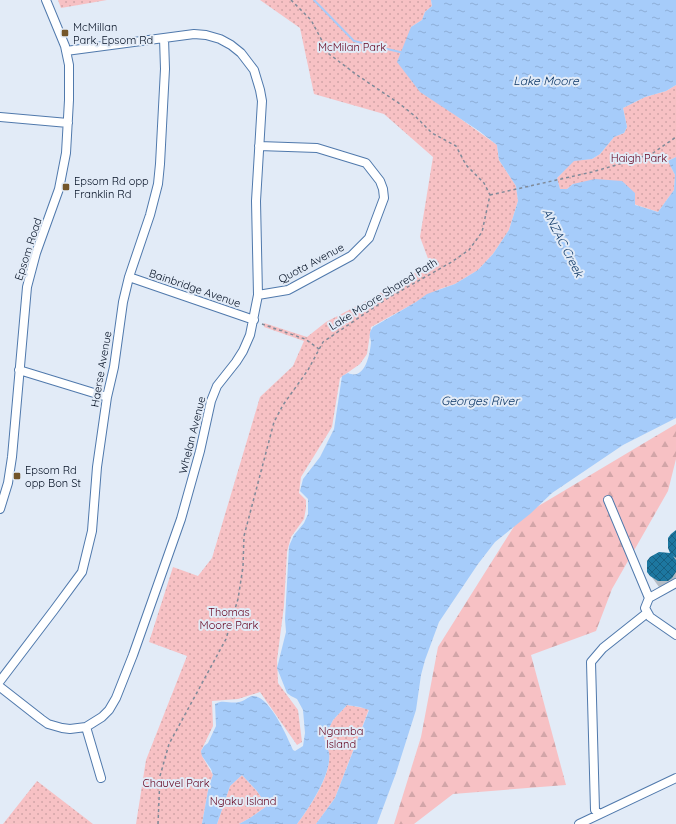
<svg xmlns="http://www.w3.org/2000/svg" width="676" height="824" font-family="Quicksand,sans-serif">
<defs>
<pattern id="forest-firs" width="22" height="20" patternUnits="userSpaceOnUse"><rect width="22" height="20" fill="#f7c1c4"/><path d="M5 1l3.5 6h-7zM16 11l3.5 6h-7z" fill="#d2a5a8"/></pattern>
<pattern id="park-dots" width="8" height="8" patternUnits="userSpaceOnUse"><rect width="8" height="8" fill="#f7c1c4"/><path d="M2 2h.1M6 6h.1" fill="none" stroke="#d2a5a8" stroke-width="1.8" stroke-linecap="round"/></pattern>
<pattern id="water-ripples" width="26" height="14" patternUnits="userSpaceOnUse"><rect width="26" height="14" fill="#a6ccfa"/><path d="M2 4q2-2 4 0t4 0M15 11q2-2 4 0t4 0" fill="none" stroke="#8daed6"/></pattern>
<pattern id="building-cross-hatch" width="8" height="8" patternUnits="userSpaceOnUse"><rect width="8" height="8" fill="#1d77a0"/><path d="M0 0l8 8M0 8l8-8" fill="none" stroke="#176082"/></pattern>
</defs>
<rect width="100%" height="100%" fill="#e2ebf7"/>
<!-- forest -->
<path fill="url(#forest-firs)" d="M676,424V459L668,491L612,589L596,631L531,655L566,785L453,794L414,824H394L421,737L438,647L520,517Z"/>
<!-- park -->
<path fill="url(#park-dots)" d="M58,0H107L61,8Z
M260,0H431L432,6L425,12L422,20L411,27L458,117L497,145L499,160L516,186L518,201L509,230L493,254L478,270L455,284L440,289L371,327L367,354L360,364L340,378L332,427L301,477L299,493L306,500V508L304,519L291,537L287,552L284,606L277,660L278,683L298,710L302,742L297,745L260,692L238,699L212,701L213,726L201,751L202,756L213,775L209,785L202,824H136L146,760L187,656L149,642L173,567L198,576L212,558L260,397L293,366L304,341L264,327V323L307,337L326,322L368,300L430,264L420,237L433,157L384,114L314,94L300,28Z
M676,85V157L668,161L675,175L674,190L658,212L573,184L567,189L560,190L557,178L574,160L592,159L600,154L614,137L624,133L627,127L623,108L645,97L666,91Z
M347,705L369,709L335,798L316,824H297C309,808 332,775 329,753C328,748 325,743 324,738L333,720Z
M242,775L257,791L267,806L250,818L239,824H217L230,786Z
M37,781L93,824H3Z"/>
<!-- water -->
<path fill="url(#water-ripples)" d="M431,0H676V85L666,91L645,97L623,108L627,127L624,133L614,137L600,154L592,159L574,161L557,178L560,189H567L573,184L595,179L622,181L635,193V205L658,212L674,190L675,175L668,161L676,157V418L623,445L552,493L530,514L495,542L478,564L439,622L425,660L421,675L416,710L396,773L377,824H316L335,798L369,710L360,707L347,705L333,720L324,738C325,743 328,748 329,753C332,774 309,808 297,824H239L250,818L267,806L257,791L242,775L230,786L217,824H202L209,785L213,775L211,769L202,756L201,751L204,746L208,743L216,726L215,704C223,699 230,704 239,702C245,701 247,697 253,696C270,696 287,737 293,750L295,751L303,746L305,733L303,710L297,699L291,696L287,693L277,668L286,632L285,619L289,546L294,535L304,523L308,514V499L300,491L303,479L320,457L334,429L342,376L348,373C365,381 370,354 371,342C371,339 369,336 370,333C370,331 372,329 373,327L416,302L427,294L455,284L478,270L493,254L509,230L518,201L516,186L499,160L497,145L479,131L420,92L397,62L411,27L422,20L425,12L432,6Z"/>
<!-- shadow -->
<path fill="#0003" d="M676,532V585L668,589L659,587L651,576L672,554Z"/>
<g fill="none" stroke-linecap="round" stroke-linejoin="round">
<!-- stream -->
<path stroke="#a6ccfa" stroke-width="2" d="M314,0L354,41L404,53"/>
</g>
<!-- building -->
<path fill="url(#building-cross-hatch)" d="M676,530V558L673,556L676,560V572L672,578L668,581H658L650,576L647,572V561L650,557L659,552L670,553L668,548V538L671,534Z"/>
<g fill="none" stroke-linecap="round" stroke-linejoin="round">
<!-- minor casing -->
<g stroke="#5079ac" stroke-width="10">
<path id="minor" d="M0,117L68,123
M129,277L254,320
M258,295L288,290L351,256L369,238L384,198L383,189L380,181L366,163L317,148L259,146
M19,370L107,397
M608,500L649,598
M0,509L8,483L12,457L27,287L36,253L59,189L66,153L69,100V65L65,46L46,0
M676,583L649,598L645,608L650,617L676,635
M0,681L54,610L82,572L92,531L97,467L107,397L114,367L123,302L129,277L150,215L158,184L160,164L165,69L164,38
M0,687L41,719L48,724L62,728L70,729L86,727L102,717L109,710L116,698L133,655L181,519L200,451L211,401L217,386L236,362L243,351L250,335L258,295L256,201L262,101L260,90L254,70L241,53L231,45L220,39L206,35L194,34L66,51
M86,727L101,778
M599,814L595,810L591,662L603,648L647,613
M579,824L676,778"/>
</g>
<!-- path -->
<path stroke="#7f8a99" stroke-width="1.5" stroke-dasharray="3 3" stroke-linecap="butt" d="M291,0L311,20L329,54L357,75L400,104L416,117L432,133L456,146L466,165L484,183L490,195
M490,195L592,172L623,163L653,153L676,137
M262,324L305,339L319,349
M158,824L160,776L169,744L226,639L238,599L243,567L244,536L274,422L283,405L308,370L323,342L388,298L450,263L469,250L482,232L490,195"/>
<!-- minor -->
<use href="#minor" stroke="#fff" stroke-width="8"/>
</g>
<!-- markers -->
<g fill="#74562a" stroke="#e2ebf7" stroke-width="1.5">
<rect x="61" y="29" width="8" height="8" rx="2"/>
<rect x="62" y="183" width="8" height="8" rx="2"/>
<rect x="13" y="472" width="8" height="8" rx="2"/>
</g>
<g text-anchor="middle" stroke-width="4" stroke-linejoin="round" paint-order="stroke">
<!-- poi labels -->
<g font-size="11" fill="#020e21" stroke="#e2ebf7" text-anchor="start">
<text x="73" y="31">McMillan<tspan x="73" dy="13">Park, Epsom Rd</tspan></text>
<text x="74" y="185">Epsom Rd opp<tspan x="74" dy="13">Franklin Rd</tspan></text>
<text x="25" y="474">Epsom Rd<tspan x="25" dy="13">opp Bon St</tspan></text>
</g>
<!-- park labels -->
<g font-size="11" fill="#62001c" stroke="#e2ebf7">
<text x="352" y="51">McMilan Park</text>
<text x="639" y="162">Haigh Park</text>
<text x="229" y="616">Thomas<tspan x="229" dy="13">Moore Park</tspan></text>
<text x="341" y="735">Ngamba<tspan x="341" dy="13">Island</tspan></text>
<text x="176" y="787">Chauvel Park</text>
<text x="243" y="805">Ngaku Island</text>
</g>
<!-- street labels -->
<g font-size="11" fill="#020e21" stroke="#e2ebf7">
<text transform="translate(28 249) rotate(-72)" y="4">Epsom Road</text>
<text transform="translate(311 263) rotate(-28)" y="4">Quota Avenue</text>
<text transform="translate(195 288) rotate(19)" y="4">Bainbridge Avenue</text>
<text transform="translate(383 294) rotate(-32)" y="4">Lake Moore Shared Path</text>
<text transform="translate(101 369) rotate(-80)" y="4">Haerse Avenue</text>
<text transform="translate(192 435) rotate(-76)" y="4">Whelan Avenue</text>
</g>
<!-- water labels -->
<g font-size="12" font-style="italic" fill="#0b3666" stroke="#e2ebf7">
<text x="546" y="85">Lake Moore</text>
<text transform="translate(563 243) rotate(63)" y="4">ANZAC Creek</text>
<text x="480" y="405">Georges River</text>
</g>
</g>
</svg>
